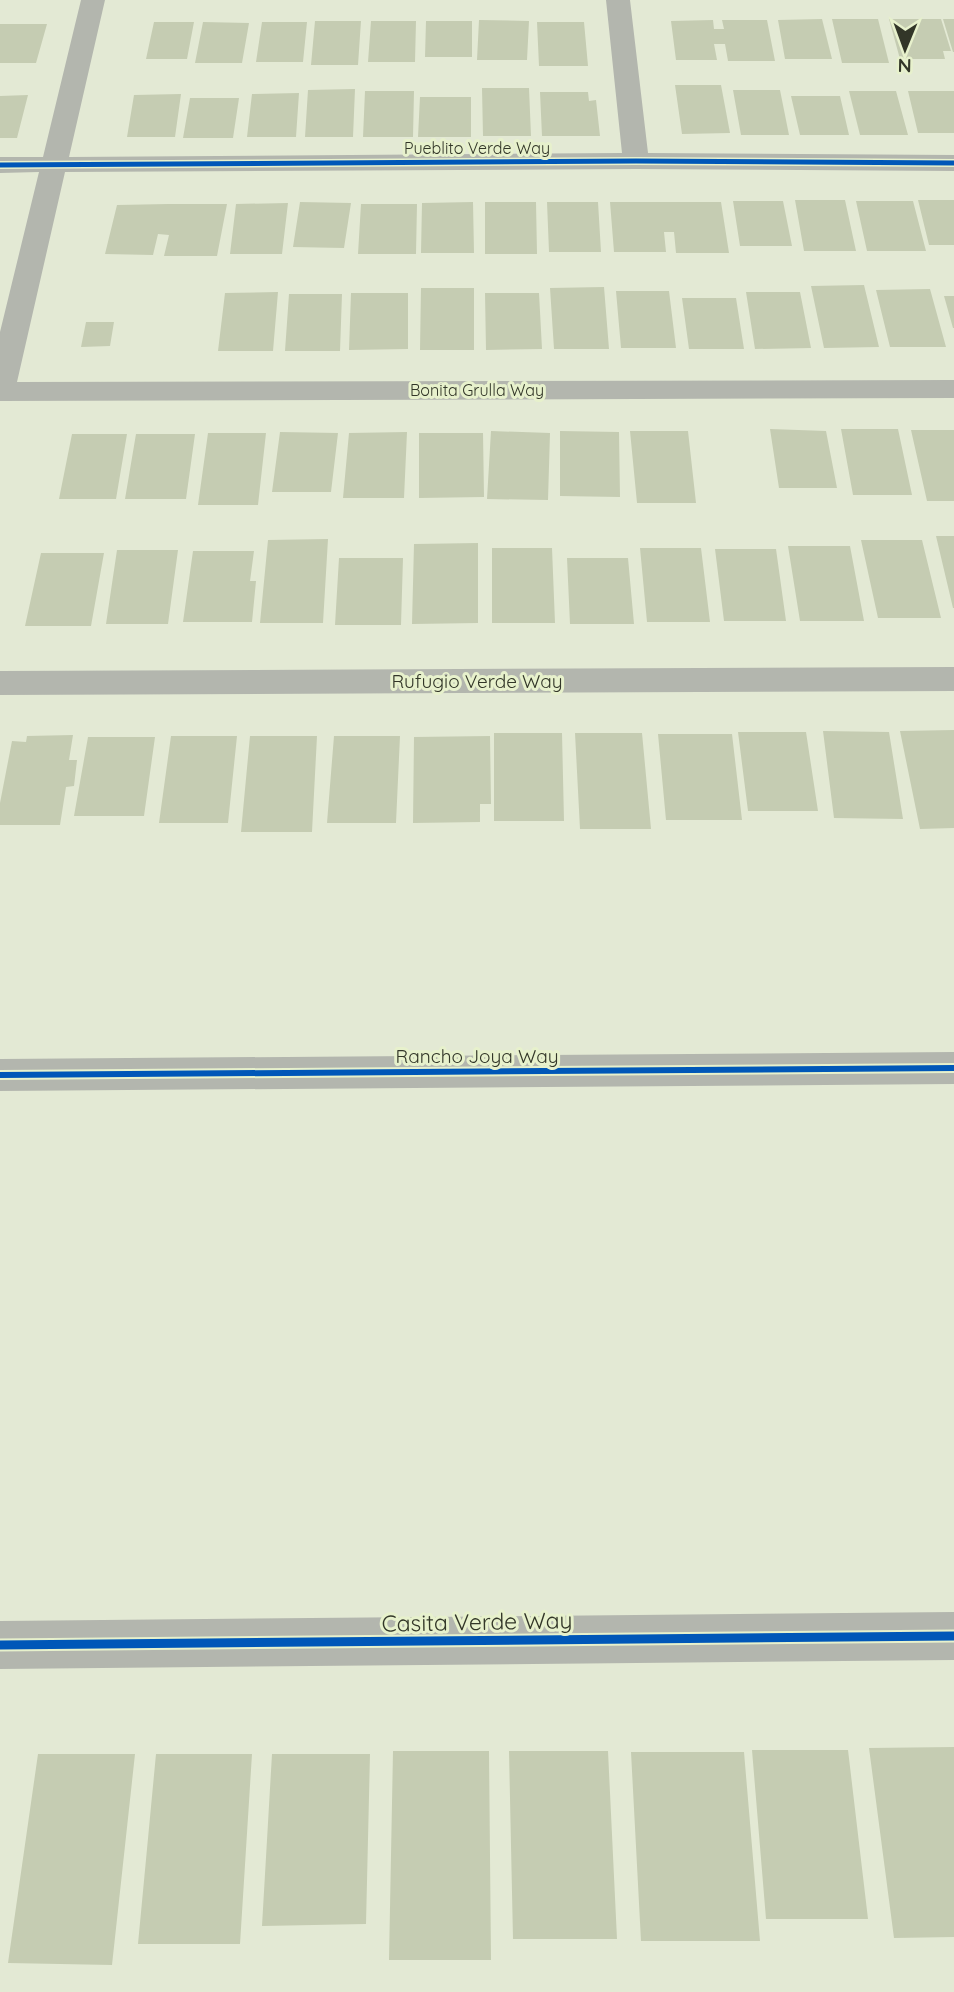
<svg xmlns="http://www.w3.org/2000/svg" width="954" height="1992" font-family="Quicksand,sans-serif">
<rect width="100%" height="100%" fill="#e3e9d4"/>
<!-- building -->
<path fill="#c5ccb2" d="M822,19L832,59H785L778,20Z
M832,19H878L889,63H842Z
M889,19H941L951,51H943L945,59H900Z
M943,19H954V52H953Z
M479,20L529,21L527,60H477Z
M713,20L714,29H724L722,20H767L775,61H728L725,44H714L717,60H676L671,21Z
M315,21H361L358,65H311Z
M371,21H416L415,62H368Z
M426,21H472V57H425Z
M154,22H194L187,59H146Z
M203,22L249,23L242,63H195Z
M262,22H307L303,62H256Z
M537,22H584L588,66H539Z
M0,24H47L36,63H0Z
M675,85H721L730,133L682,134Z
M482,88H529L531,136H483Z
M355,89L353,137H305L308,90Z
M733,90H780L789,135H741Z
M365,91H414L413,137H363Z
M849,91H896L908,135H860Z
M908,91H954V133H918Z
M540,92H588L589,101L596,100L600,136H542Z
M299,93L296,137H247L252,94Z
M181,94L175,137H127L134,95Z
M28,95L17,138H0V96Z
M791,96H840L849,135H800Z
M420,97H471V137H418Z
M190,98H239L233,138H183Z
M795,200H845L856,251H804Z
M918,200H954V245H929Z
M733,201H783L792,246H740Z
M856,201H913L926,251H867Z
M300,202L351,203L344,248L293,247Z
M473,202L474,253H421L422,203Z
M485,202H536L537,254H485Z
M547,202H598L601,252H549Z
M610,202H721L729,253H676L674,232H664L666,252H614Z
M288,203L282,254H230L236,204Z
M168,204H227L217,256H164L169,235L158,234L153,255L105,254L117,205Z
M361,204H417L416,254H358Z
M864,285L879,347L824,348L811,286Z
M604,287L609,349H554L550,288Z
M421,288H474V350H420Z
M930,289L946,347H890L876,290Z
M616,291H669L676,348H621Z
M278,292L273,351H218L225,293Z
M746,292H800L811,348L755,349Z
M351,293H408V349L349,350Z
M485,293H539L542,349L486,350Z
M289,294H342L340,351H285Z
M944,296H954V328H953Z
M682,298H736L744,349H689Z
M86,322H114L110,346L81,347Z
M770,429L826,431L837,488H779Z
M841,429H898L912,495H853Z
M911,430H954V501H927Z
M491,431L550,433L548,500L487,499Z
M560,431L619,432L620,497L560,496Z
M630,431H688L696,503H637Z
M280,432L338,433L331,492H272Z
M407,432L404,498H343L349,433Z
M208,433H266L258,505H198Z
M419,433H483L484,497L419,498Z
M72,434H127L116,499H59Z
M136,434H195L186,499H125Z
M936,536H954V608H953Z
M328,539L323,623H260L268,540Z
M861,540H922L941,618H878Z
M478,543V623L412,624L414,544Z
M788,546H850L864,621H800Z
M492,548H552L555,623H492Z
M640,548H701L710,622H647Z
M715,549H776L786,621H724Z
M117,550H178L168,624H106Z
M193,551H254L250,581H256L252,622H183Z
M41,553H104L91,626H25Z
M339,558H403L401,625H335Z
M567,558H628L634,624H570Z
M954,730V828L920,829L900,731Z
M823,731L889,732L903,819L834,818Z
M738,732H806L818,811H748Z
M494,733H562L564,821H494Z
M575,733H642L651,829H580Z
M658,734H732L742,820H666Z
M73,735L69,760H77L74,786L66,787L60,825H0V803L12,741L26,742L27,736Z
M171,736H237L228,823H159Z
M250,736H317L312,832H241Z
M334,736H400L396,823H327Z
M490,736L491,804H480V822L413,823L414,737Z
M88,737H155L144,816H74Z
M954,1747V1937L894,1938L869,1748Z
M752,1750H848L868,1919H766Z
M393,1751H489L491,1960H389Z
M509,1751H608L617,1939H513Z
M631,1752H744L760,1941H641Z
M38,1754H135L112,1965L8,1963Z
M156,1754H252L240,1944H138Z
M272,1754H370L366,1924L262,1926Z"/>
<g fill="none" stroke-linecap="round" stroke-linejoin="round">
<!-- street -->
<path fill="#b3b6ae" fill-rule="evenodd" d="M81,0H105L69,157L622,153L606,0H630L648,153L954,155V171L636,169L65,172L17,382L954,380V398L0,401V332L39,172L0,173V157H43Z
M954,667V691L0,695V671Z
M954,1052V1084L0,1091V1059Z
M954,1612V1660L0,1669V1621Z"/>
<!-- cycleway-far2 casing -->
<g stroke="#e7f1cc" stroke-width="8">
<path id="cycleway-far2" d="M0,165L636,161L954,163"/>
</g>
<!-- cycleway-far1 casing -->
<g stroke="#e7f1cc" stroke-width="10">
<path id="cycleway-far1" d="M0,1075L954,1068"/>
</g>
<!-- cycleway casing -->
<g stroke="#e7f1cc" stroke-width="13">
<path id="cycleway" d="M0,1645L954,1636"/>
</g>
<!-- cycleway-far2 -->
<use href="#cycleway-far2" stroke="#0057b8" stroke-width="5"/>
<!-- cycleway-far1 -->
<use href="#cycleway-far1" stroke="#0057b8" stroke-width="6"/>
<!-- cycleway -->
<use href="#cycleway" stroke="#0057b8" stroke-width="9"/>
</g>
<g text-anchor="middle" stroke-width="6" stroke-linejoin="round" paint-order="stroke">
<!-- far-street labels -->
<g font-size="16" fill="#323628" stroke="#e7f1cc">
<text x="477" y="154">Pueblito Verde Way</text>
<text x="477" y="396">Bonita Grulla Way</text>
</g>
<!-- street labels -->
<g font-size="19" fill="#323628" stroke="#e7f1cc">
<text x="477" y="688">Rufugio Verde Way</text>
<text x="477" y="1063">Rancho Joya Way</text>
</g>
<!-- near-street labels -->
<g font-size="23" fill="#323628" stroke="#e7f1cc">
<text transform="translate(477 1622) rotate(-1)" y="8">Casita Verde Way</text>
</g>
</g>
<!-- north arrow -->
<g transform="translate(905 49) rotate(181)" stroke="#e7f1cc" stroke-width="5" paint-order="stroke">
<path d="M0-5L12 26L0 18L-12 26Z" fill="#323628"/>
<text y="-10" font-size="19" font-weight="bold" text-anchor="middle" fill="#323628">N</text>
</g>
</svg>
